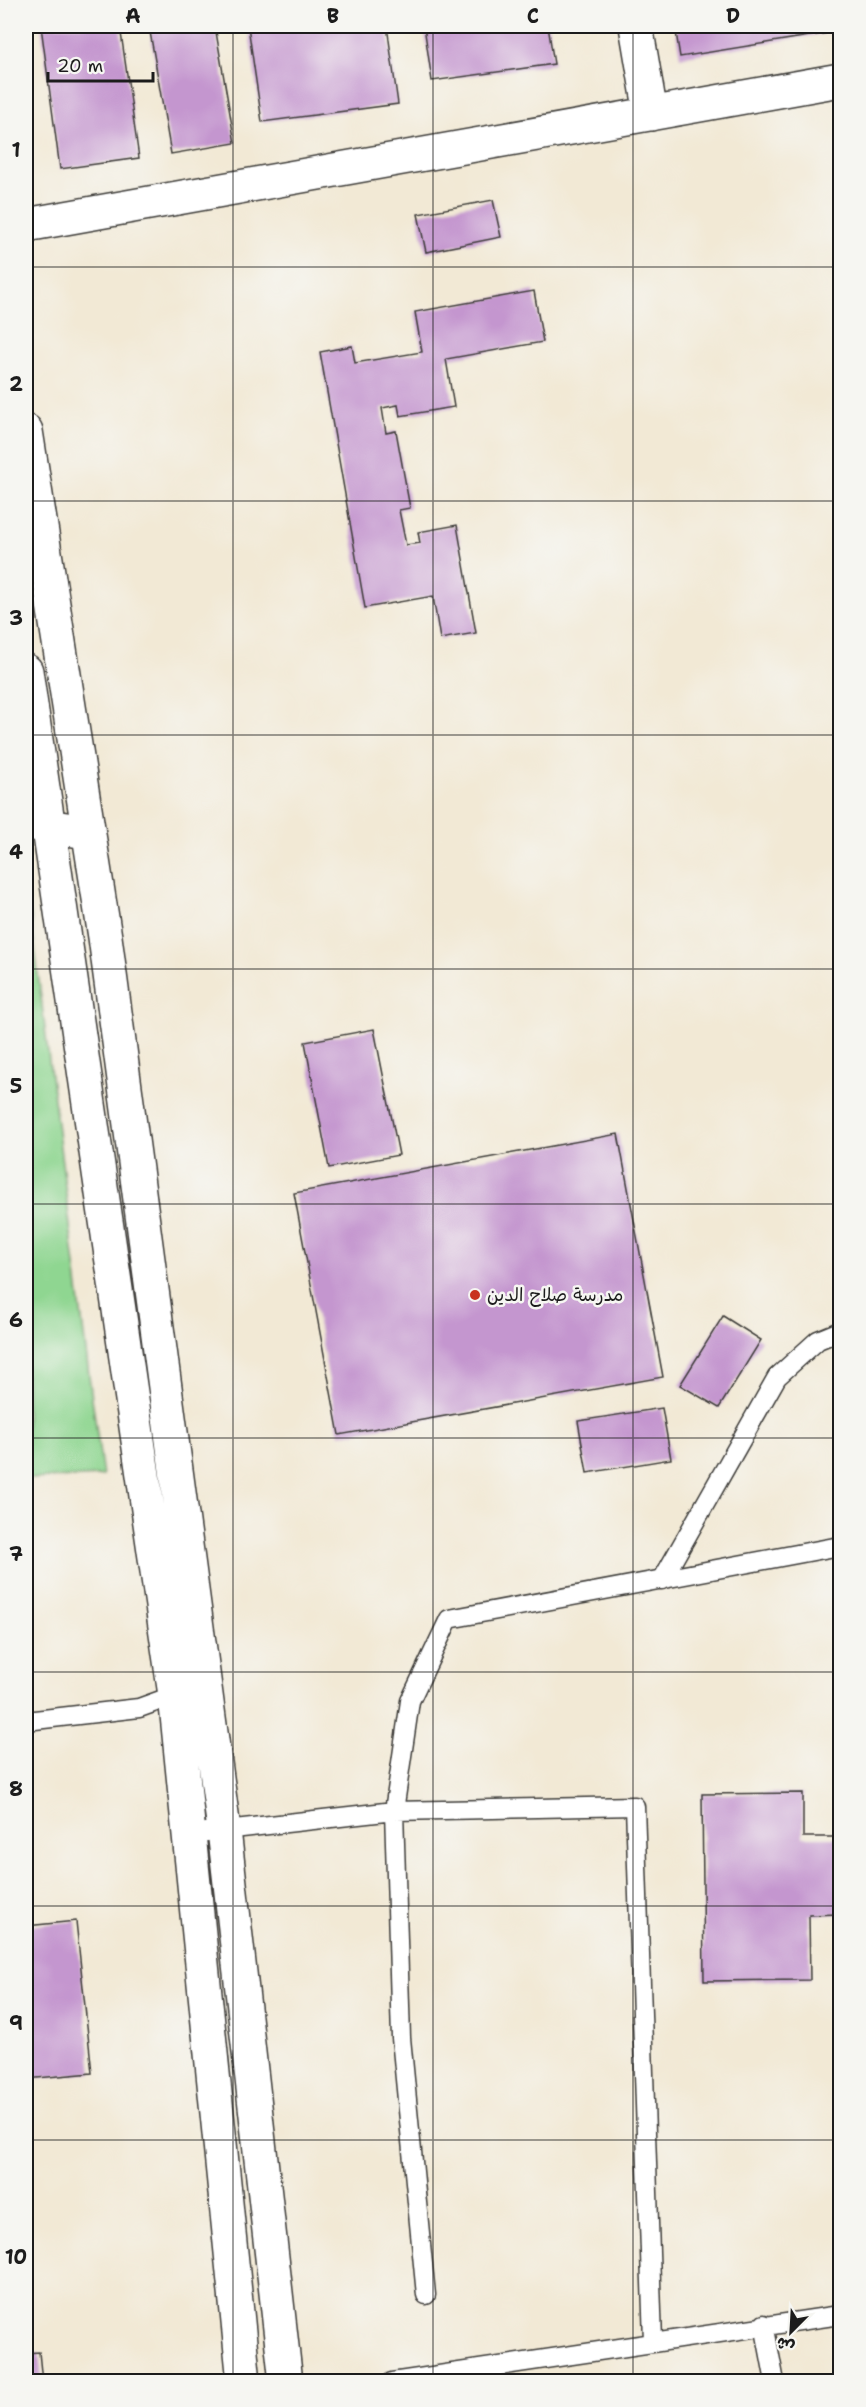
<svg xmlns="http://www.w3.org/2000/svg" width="866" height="2407" font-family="'Shantell Sans','Playpen Sans Arabic',sans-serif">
<rect width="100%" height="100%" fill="#f6f6f2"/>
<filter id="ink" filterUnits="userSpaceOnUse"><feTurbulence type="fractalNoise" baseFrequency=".0167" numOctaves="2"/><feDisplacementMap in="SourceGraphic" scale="12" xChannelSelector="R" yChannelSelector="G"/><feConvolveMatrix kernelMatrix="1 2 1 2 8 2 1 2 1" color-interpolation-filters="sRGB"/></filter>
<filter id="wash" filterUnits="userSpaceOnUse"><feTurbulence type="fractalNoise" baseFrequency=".008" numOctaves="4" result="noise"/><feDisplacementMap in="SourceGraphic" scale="24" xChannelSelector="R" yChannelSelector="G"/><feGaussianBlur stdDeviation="1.35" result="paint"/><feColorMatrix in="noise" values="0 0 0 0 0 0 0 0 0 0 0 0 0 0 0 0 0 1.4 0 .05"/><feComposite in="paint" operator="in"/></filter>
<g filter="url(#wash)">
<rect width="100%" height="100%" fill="#f2e9d5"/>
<!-- green -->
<path fill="#8fd691" stroke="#567956" stroke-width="1.5" d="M26,879L91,1391L103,1476L26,1479Z"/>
<g id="blocks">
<!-- building -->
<path fill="#c496cf" d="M41,26H120L139,158L60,169Z
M149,26H215L235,143L171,154Z
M248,26H387L398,104L262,122Z
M424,26H548L554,64L432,81Z
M675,26H840V31L680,57Z
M493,200L501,237L426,252L418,214Z
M534,291L543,342L446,359L454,407L400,416L398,405L382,408L386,433L396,431L410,508L399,510L406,545L420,543L418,532L457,525L476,633L440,639L433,596L365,608L320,352L352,346L355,363L422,352L415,312Z
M374,1029L399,1155L329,1168L305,1042Z
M618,1134L663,1377L339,1435L294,1193Z
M723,1316L761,1340L719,1408L680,1385Z
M662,1408L671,1459L587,1473L578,1421Z
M803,1793V1837H840V1914L809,1915L810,1980L704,1981L702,1794Z
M76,1921L92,2073L26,2079V1926Z
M39,2352L42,2382H26V2353Z"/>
</g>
</g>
<g filter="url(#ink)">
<use href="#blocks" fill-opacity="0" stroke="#3c3b38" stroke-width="1.5"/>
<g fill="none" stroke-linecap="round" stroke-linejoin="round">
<!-- service casing -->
<g stroke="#3c3b38" stroke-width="21">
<path id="service" d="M662,1580L777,1377L818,1340L840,1331
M26,1721L139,1708L175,1695
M189,1834L394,1811L635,1806L653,2341
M426,2295L401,2038L394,1811L410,1701L449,1619L840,1546
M764,2324L775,2382
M392,2382L840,2315"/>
</g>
<!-- minor casing -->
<g stroke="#3c3b38" stroke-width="36">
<path id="minor" d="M636,26L651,114
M26,225L840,80"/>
</g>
<!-- tertiary casing -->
<g stroke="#3c3b38" stroke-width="36">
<path id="tertiary" d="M26,823L87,832"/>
</g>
<!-- trunk casing -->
<g stroke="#3c3b38" stroke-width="36">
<path id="trunk" d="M26,431L105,937L224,1830L286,2382
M26,671L175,1695L244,2382"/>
</g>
<!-- service -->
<use href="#service" stroke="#fff" stroke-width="18"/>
<!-- minor -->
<use href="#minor" stroke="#fff" stroke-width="33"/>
<!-- tertiary -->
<use href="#tertiary" stroke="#fff" stroke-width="33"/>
<!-- trunk -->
<use href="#trunk" stroke="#fff" stroke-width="33"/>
</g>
</g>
<!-- grid -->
<path fill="none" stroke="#1c1c1c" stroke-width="1.5" stroke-opacity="0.55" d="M233,26V2382M433,26V2382M633,26V2382M26,267H840M26,501H840M26,735H840M26,969H840M26,1204H840M26,1438H840M26,1672H840M26,1906H840M26,2140H840"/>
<!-- markers -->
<circle fill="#c8321e" stroke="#f6f6f2" stroke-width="2" cx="475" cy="1295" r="6"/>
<g text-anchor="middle" stroke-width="5" stroke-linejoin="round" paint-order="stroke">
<!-- poi labels -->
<g font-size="18" fill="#1c1c1c" stroke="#f6f6f2" text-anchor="start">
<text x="487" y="1301">مدرسة صلاح الدين</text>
</g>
</g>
<!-- margin -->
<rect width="866" height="2407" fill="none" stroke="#f6f6f2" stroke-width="66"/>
<!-- north arrow -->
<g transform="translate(791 2332) rotate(204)" stroke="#f6f6f2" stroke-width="4.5" paint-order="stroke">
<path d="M0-4.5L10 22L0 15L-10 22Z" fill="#1c1c1c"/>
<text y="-9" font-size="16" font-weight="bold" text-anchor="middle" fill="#1c1c1c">ش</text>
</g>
<!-- scale -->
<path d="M48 72v9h105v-9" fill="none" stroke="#1c1c1c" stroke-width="3"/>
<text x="57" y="72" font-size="18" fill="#1c1c1c" stroke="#f6f6f2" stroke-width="4.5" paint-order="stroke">20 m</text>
<rect x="33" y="33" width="800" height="2341" fill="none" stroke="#1c1c1c" stroke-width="2"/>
<g font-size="20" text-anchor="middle" font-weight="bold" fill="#1c1c1c">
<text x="133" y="23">A</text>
<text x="333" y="23">B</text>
<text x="533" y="23">C</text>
<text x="733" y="23">D</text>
<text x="16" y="157">1</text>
<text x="16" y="391">2</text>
<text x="16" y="625">3</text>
<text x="16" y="859">4</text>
<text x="16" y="1093">5</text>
<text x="16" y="1327">6</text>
<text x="16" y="1561">7</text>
<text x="16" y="1796">8</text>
<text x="16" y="2030">9</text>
<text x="16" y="2264">10</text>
</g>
</svg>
